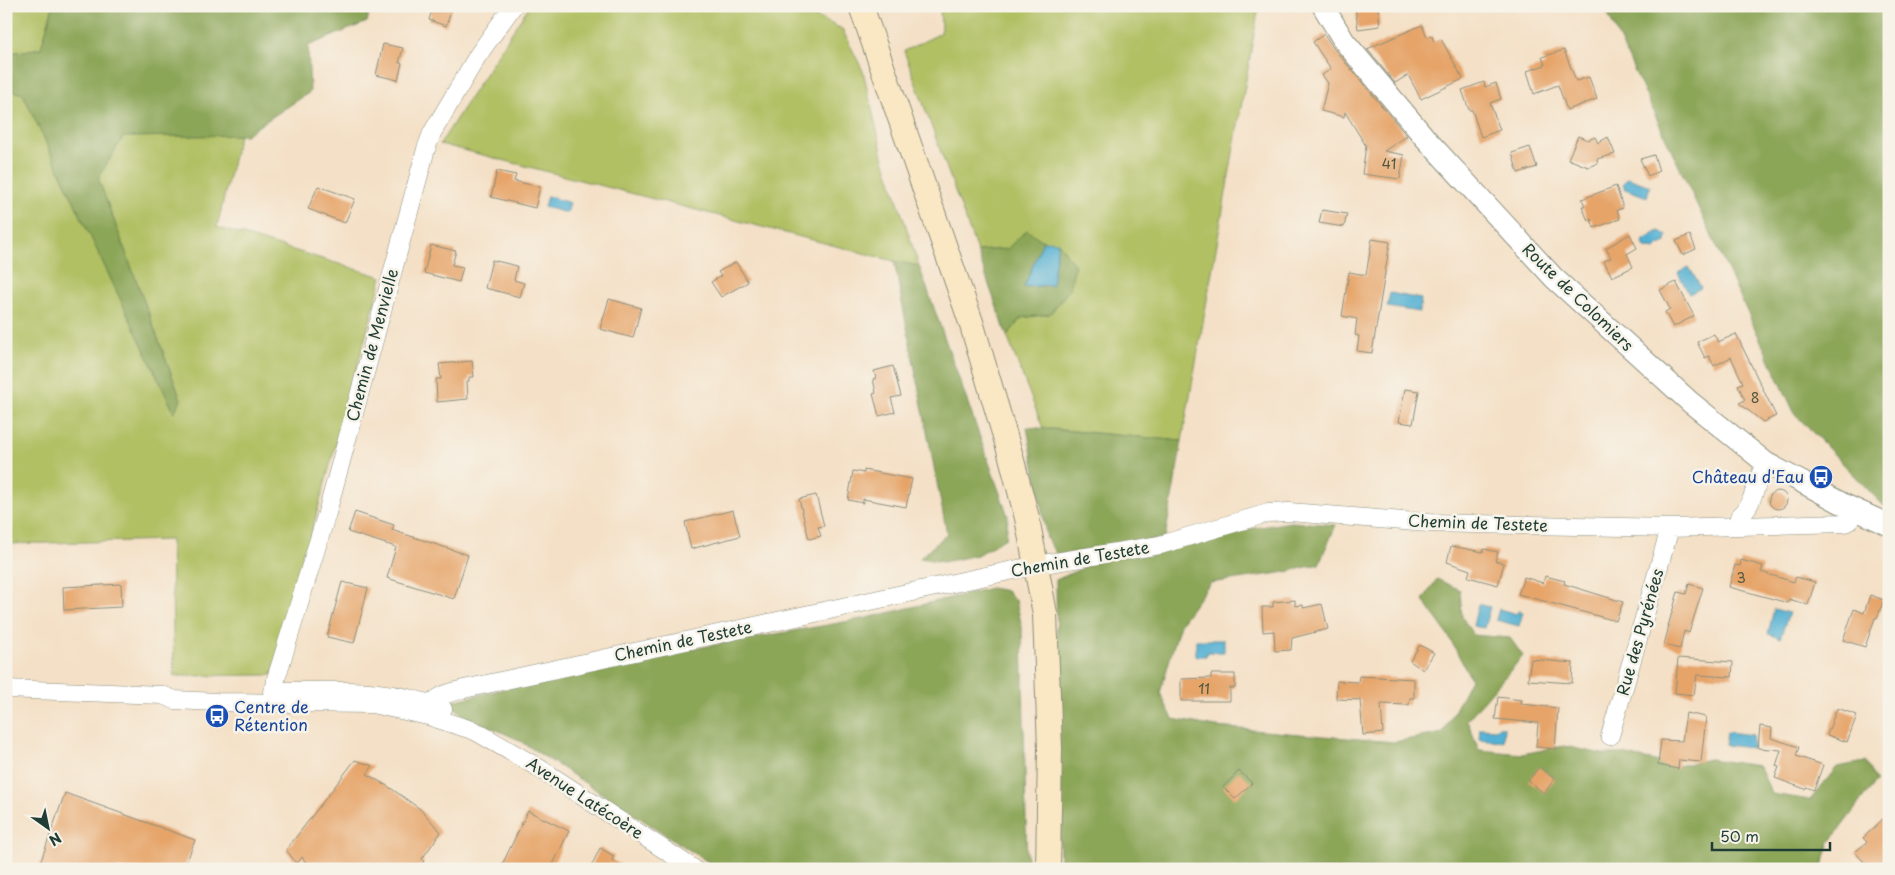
<svg xmlns="http://www.w3.org/2000/svg" width="1895" height="875" font-family="'Playpen Sans',sans-serif">
<rect width="100%" height="100%" fill="#f7f3e8"/>
<filter id="ink" filterUnits="userSpaceOnUse"><feTurbulence type="fractalNoise" baseFrequency=".02" numOctaves="2"/><feDisplacementMap in="SourceGraphic" scale="10" xChannelSelector="R" yChannelSelector="G"/><feConvolveMatrix kernelMatrix="1 2 1 2 8 2 1 2 1" color-interpolation-filters="sRGB"/></filter>
<filter id="wash" filterUnits="userSpaceOnUse"><feTurbulence type="fractalNoise" baseFrequency=".0096" numOctaves="4" result="noise"/><feDisplacementMap in="SourceGraphic" scale="20" xChannelSelector="R" yChannelSelector="G"/><feGaussianBlur stdDeviation="1.12" result="paint"/><feColorMatrix in="noise" values="0 0 0 0 0 0 0 0 0 0 0 0 0 0 0 0 0 1.4 0 .05"/><feComposite in="paint" operator="in"/></filter>
<g filter="url(#wash)">
<rect width="100%" height="100%" fill="#f4e0c6"/>
<!-- green -->
<path fill="#b1c063" stroke="#687e4c" d="M6,6H53L41,48L6,54Z
M529,6H795L842,29L863,71L883,156L919,266L894,261L440,144Z
M940,6H1259L1182,441L1043,428L1007,336L1021,318L1050,314L1058,243L1043,241L1027,231L1007,249L977,251L904,51L941,33Z
M6,89L23,94L174,412L181,400L98,178L123,137L239,135L217,227L382,277L272,675L174,676L171,540L6,544Z"/>
<!-- forest -->
<path fill="#8ca659" stroke="#567246" d="M53,6H371L367,22L308,46L310,92L245,135L123,137L98,178L181,400L174,412L23,94L6,89V54L41,48Z
M1604,6H1889V509L1885,507L1795,414Z
M1027,230L1043,241L1024,287L1052,285L1058,242L1075,266L1069,290L1050,314L1021,318L1007,336L977,251L1007,249Z
M894,261L919,266L1008,516L1006,538L977,555L943,562L920,558L947,534Z
M1027,427L1182,441L1165,538L1057,555L1047,539Z
M1291,522L1336,525L1319,564L1286,572L1210,583L1180,624L1160,693L1173,719L1216,727L1394,742L1443,733L1471,679L1448,635L1423,600L1437,579L1460,590L1462,617L1473,635L1510,638L1523,656L1467,720L1479,750L1522,754L1564,746L1602,754H1622L1678,766L1709,759L1759,766L1772,794L1810,800L1837,767L1865,762L1876,781L1830,842L1821,869H1060L1056,580L1121,550Z
M991,588L1007,591L1016,601L1022,627L1027,869H719L517,739L463,715L453,706L452,701L629,660L867,618Z"/>
<!-- water -->
<path fill="#55b1d3" stroke="#3a7784" d="M1628,178L1650,186L1647,197L1625,189L1623,183Z
M547,196L570,203L567,213L544,207Z
M1659,231L1667,235L1666,242L1659,245L1655,249L1645,248L1643,243L1644,240Z
M1043,241L1058,242L1052,285L1024,287Z
M1689,267L1701,288L1689,294L1678,273Z
M1390,293L1421,299L1419,312L1387,307Z
M1478,604L1490,607L1484,628L1473,626Z
M1499,609L1517,614L1518,611L1523,612L1519,626L1496,620Z
M1774,609L1789,613L1780,638L1768,634Z
M1196,640H1224V652H1207L1206,656H1196Z
M1499,727H1504L1503,741L1479,739L1480,728L1496,729Z
M1727,732L1753,735L1752,748L1725,745Z"/>
<g id="blocks">
<!-- building -->
<path fill="#e6a469" d="M433,6H453L446,26L429,20Z
M1355,6H1378L1380,26L1358,29Z
M1422,25L1427,37L1432,36L1434,42L1441,39L1463,79L1421,99L1408,75L1395,83L1367,49Z
M1324,34L1334,49L1407,136L1384,151L1404,155L1400,179L1362,174L1366,146L1345,112L1344,117L1321,111L1328,83L1322,75L1331,69L1313,42Z
M383,44L403,48L399,63H402L398,80L376,75Z
M1564,50L1576,81L1589,77L1597,99L1567,110L1558,85L1534,94L1527,71L1545,65L1542,57Z
M1484,82L1485,87L1496,83L1501,99L1490,103L1500,130L1481,137L1472,110H1469L1462,90Z
M1578,136L1588,140L1595,137L1598,143L1608,137L1615,154L1597,159L1598,163L1588,167L1568,159Z
M1530,147L1537,167L1518,173L1512,153Z
M1654,155L1659,171L1648,176L1640,159Z
M497,171L516,175L514,181L540,187L535,208L491,197Z
M318,186L355,199L345,223L308,209Z
M1616,186L1623,208L1617,210L1620,219L1594,228L1591,219L1588,221L1582,206H1585L1582,199Z
M1322,210L1347,214L1344,227L1319,223Z
M1630,234L1637,248L1627,254L1633,267L1612,277L1604,261L1611,258L1606,248Z
M1690,235L1696,249L1683,255L1676,241Z
M1372,239L1390,242L1372,353L1357,351L1359,336L1355,335L1357,319L1342,316L1349,272L1366,275Z
M431,245L456,251L452,265L463,267L459,282L424,273Z
M492,260L517,266L514,280L524,283L520,297L485,288Z
M736,262L748,282L721,297L711,282L721,276L718,272Z
M1676,282L1694,316L1673,327L1665,312L1670,309L1660,290Z
M609,299L641,308L633,338L600,329Z
M1714,334L1718,342L1736,334L1776,416L1763,422L1739,403L1745,400L1738,385L1743,383L1731,357L1714,366L1709,356L1705,358L1697,342Z
M472,361L474,377H469V381H467L468,399L437,402L436,379H441L439,364Z
M893,366L901,396L891,398L895,412L879,416L873,394L876,393L873,379L876,378L874,371Z
M1405,389L1419,391L1413,424L1399,422Z
M864,470L912,479L906,507L863,499V503L848,500L853,471L864,473Z
M1769 500a9 9 0 1 1 18 0a9 9 0 1 1-18 0Z
M816,495L824,526L818,527L821,536L809,539L799,499Z
M733,510L740,536L691,549L685,522Z
M355,512L394,525L392,530L468,555L454,599L387,578L396,547L348,532Z
M1451,546L1483,552L1484,549L1498,552L1495,561L1504,563L1498,585L1468,577L1470,570L1447,562Z
M1741,560L1763,566L1761,572L1794,582L1796,577L1815,582L1808,605L1789,599L1788,603L1729,587L1735,565L1740,566Z
M1545,576L1565,581L1564,584L1623,602L1616,621L1518,594L1524,577L1543,583Z
M342,582L368,588L354,643L327,637Z
M121,584L122,607L64,610L63,587Z
M1689,584L1703,588L1689,633L1684,631L1680,649L1664,645L1669,626H1668L1678,592L1686,594Z
M1870,595L1884,600L1877,618H1875L1865,647L1843,640L1854,609L1864,613Z
M1295,600V606L1303,605V608L1322,604L1328,629L1292,638L1291,650L1275,651L1274,631L1263,632L1262,607H1273V602Z
M1420,645L1434,653L1423,670L1410,661Z
M1678,658L1733,662L1732,677L1697,675L1694,695L1675,693Z
M1531,659L1573,663L1572,683L1528,680Z
M1211,674H1235V688H1230V701H1181V679L1211,678Z
M1359,676L1414,679V698H1410L1409,705L1381,704L1383,733L1363,735L1360,700L1336,699L1337,681L1358,682Z
M1498,697L1522,700L1521,704L1558,708L1555,749L1536,747L1538,723L1495,719Z
M1837,708L1857,715L1847,742L1827,735Z
M1686,713L1706,717L1701,762L1679,760L1678,769L1658,765L1661,740L1682,741Z
M1760,726L1772,728L1771,738L1799,747L1796,756L1823,765L1814,790L1806,787L1805,789L1775,778L1779,767L1776,766L1781,750L1758,748Z
M355,760L373,766L367,774L392,789L420,809L441,832L422,859L424,861L419,869H310L302,857L297,864L286,850Z
M1539,767L1555,779L1544,793L1528,781Z
M1239,771L1252,783L1235,799L1223,787Z
M65,793L195,840L184,869H38Z
M528,811L569,831L551,869H500Z
M1889,813V869H1870L1855,852L1867,842L1863,838Z
M600,848L614,856L612,860L628,869H590Z"/>
</g>
</g>
<g filter="url(#ink)">
<use href="#blocks" fill-opacity="0" stroke="#8a8e7d" stroke-width="1"/>
<g fill="none" stroke-linecap="round" stroke-linejoin="round">
<!-- minor casing -->
<g stroke="#8a8e7d" stroke-width="19">
<path id="minor" d="M1766,463C1755,480 1755,504 1739,517V526L1845,523L1849,521L1857,510
M6,689L162,695L175,700L217,702L372,704L428,716L475,731L539,768L694,869
M272,691C331,692 387,685 443,709
M273,703L276,679L327,513L426,149L432,133L478,55L513,6
M432,704C440,694 452,692 464,689L1037,565L1160,545L1268,513L1289,512L1429,523L1670,528L1739,526
M1610,736L1670,528"/>
</g>
<!-- tertiary casing -->
<g stroke="#8a8e7d" stroke-width="23">
<path id="tertiary" d="M1323,6L1344,41L1426,139L1554,278L1690,402L1766,463L1843,504L1889,525"/>
</g>
<!-- secondary casing -->
<g stroke="#8a8e7d" stroke-width="26">
<path id="secondary" d="M861,6L971,322L1010,453L1027,518L1045,614L1050,749L1048,869"/>
</g>
<!-- minor -->
<use href="#minor" stroke="#fff" stroke-width="18"/>
<!-- tertiary -->
<use href="#tertiary" stroke="#fff" stroke-width="21"/>
<!-- secondary -->
<use href="#secondary" stroke="#fae7c3" stroke-width="24"/>
</g>
</g>
<!-- icons -->
<defs>
<g id="bus-disc" transform="scale(1.25)"><circle r="9.5" fill="#1a4fb4" stroke="#f7f3e8"/><path d="M-5-6H5V4H4V6H2V4H-2V6H-4V4H-5ZM-3.5-4V0h7V-4ZM-3.5 1.2v1.5H-2V1.2ZM2 1.2v1.5H3.5V1.2Z" fill="#fff"/></g>
</defs>
<g fill-rule="evenodd">
<use href="#bus-disc" x="1821" y="477"/>
<use href="#bus-disc" x="217" y="716"/>
</g>
<g text-anchor="middle" stroke-width="5" stroke-linejoin="round" paint-order="stroke">
<!-- number labels -->
<g font-size="14" fill="#515741">
<text x="1389" y="169">41</text>
<text x="1755" y="403">8</text>
<text x="1741" y="583">3</text>
<text x="1204" y="694">11</text>
</g>
<!-- street labels -->
<g font-size="16" fill="#1f3d34" stroke="#f7f3e8">
<text transform="translate(1578 297) rotate(44)" y="6">Route de Colomiers</text>
<text transform="translate(372 345) rotate(-75)" y="6">Chemin de Menvielle</text>
<text transform="translate(1478 523) rotate(2)" y="6">Chemin de Testete</text>
<text transform="translate(1080 559) rotate(-10)" y="6">Chemin de Testete</text>
<text transform="translate(1640 632) rotate(-74)" y="6">Rue des Pyrénées</text>
<text transform="translate(683 641) rotate(-12)" y="6">Chemin de Testete</text>
<text transform="translate(585 798) rotate(33)" y="6">Avenue Latécoère</text>
</g>
<!-- transit labels -->
<g font-size="16" fill="#164399" stroke="#f7f3e8" text-anchor="end">
<text x="1804" y="483">Château d'Eau</text>
<text x="234" y="713" text-anchor="start">Centre de<tspan x="234" dy="18">Rétention</tspan></text>
</g>
</g>
<!-- margin -->
<rect width="1895" height="875" fill="none" stroke="#f7f3e8" stroke-width="25"/>
<!-- north arrow -->
<g transform="translate(48 828) rotate(147)" stroke="#f7f3e8" stroke-width="4" paint-order="stroke">
<path d="M0-4L9 19L0 12L-9 19Z" fill="#1f3d34"/>
<text y="-8" font-size="14" font-weight="bold" text-anchor="middle" fill="#1f3d34">N</text>
</g>
<!-- scale -->
<path d="M1712 842v8h118v-8" fill="none" stroke="#1f3d34" stroke-width="2.5"/>
<text x="1720" y="842" font-size="15" fill="#1f3d34" stroke="#f7f3e8" stroke-width="4" paint-order="stroke">50 m</text>
</svg>
